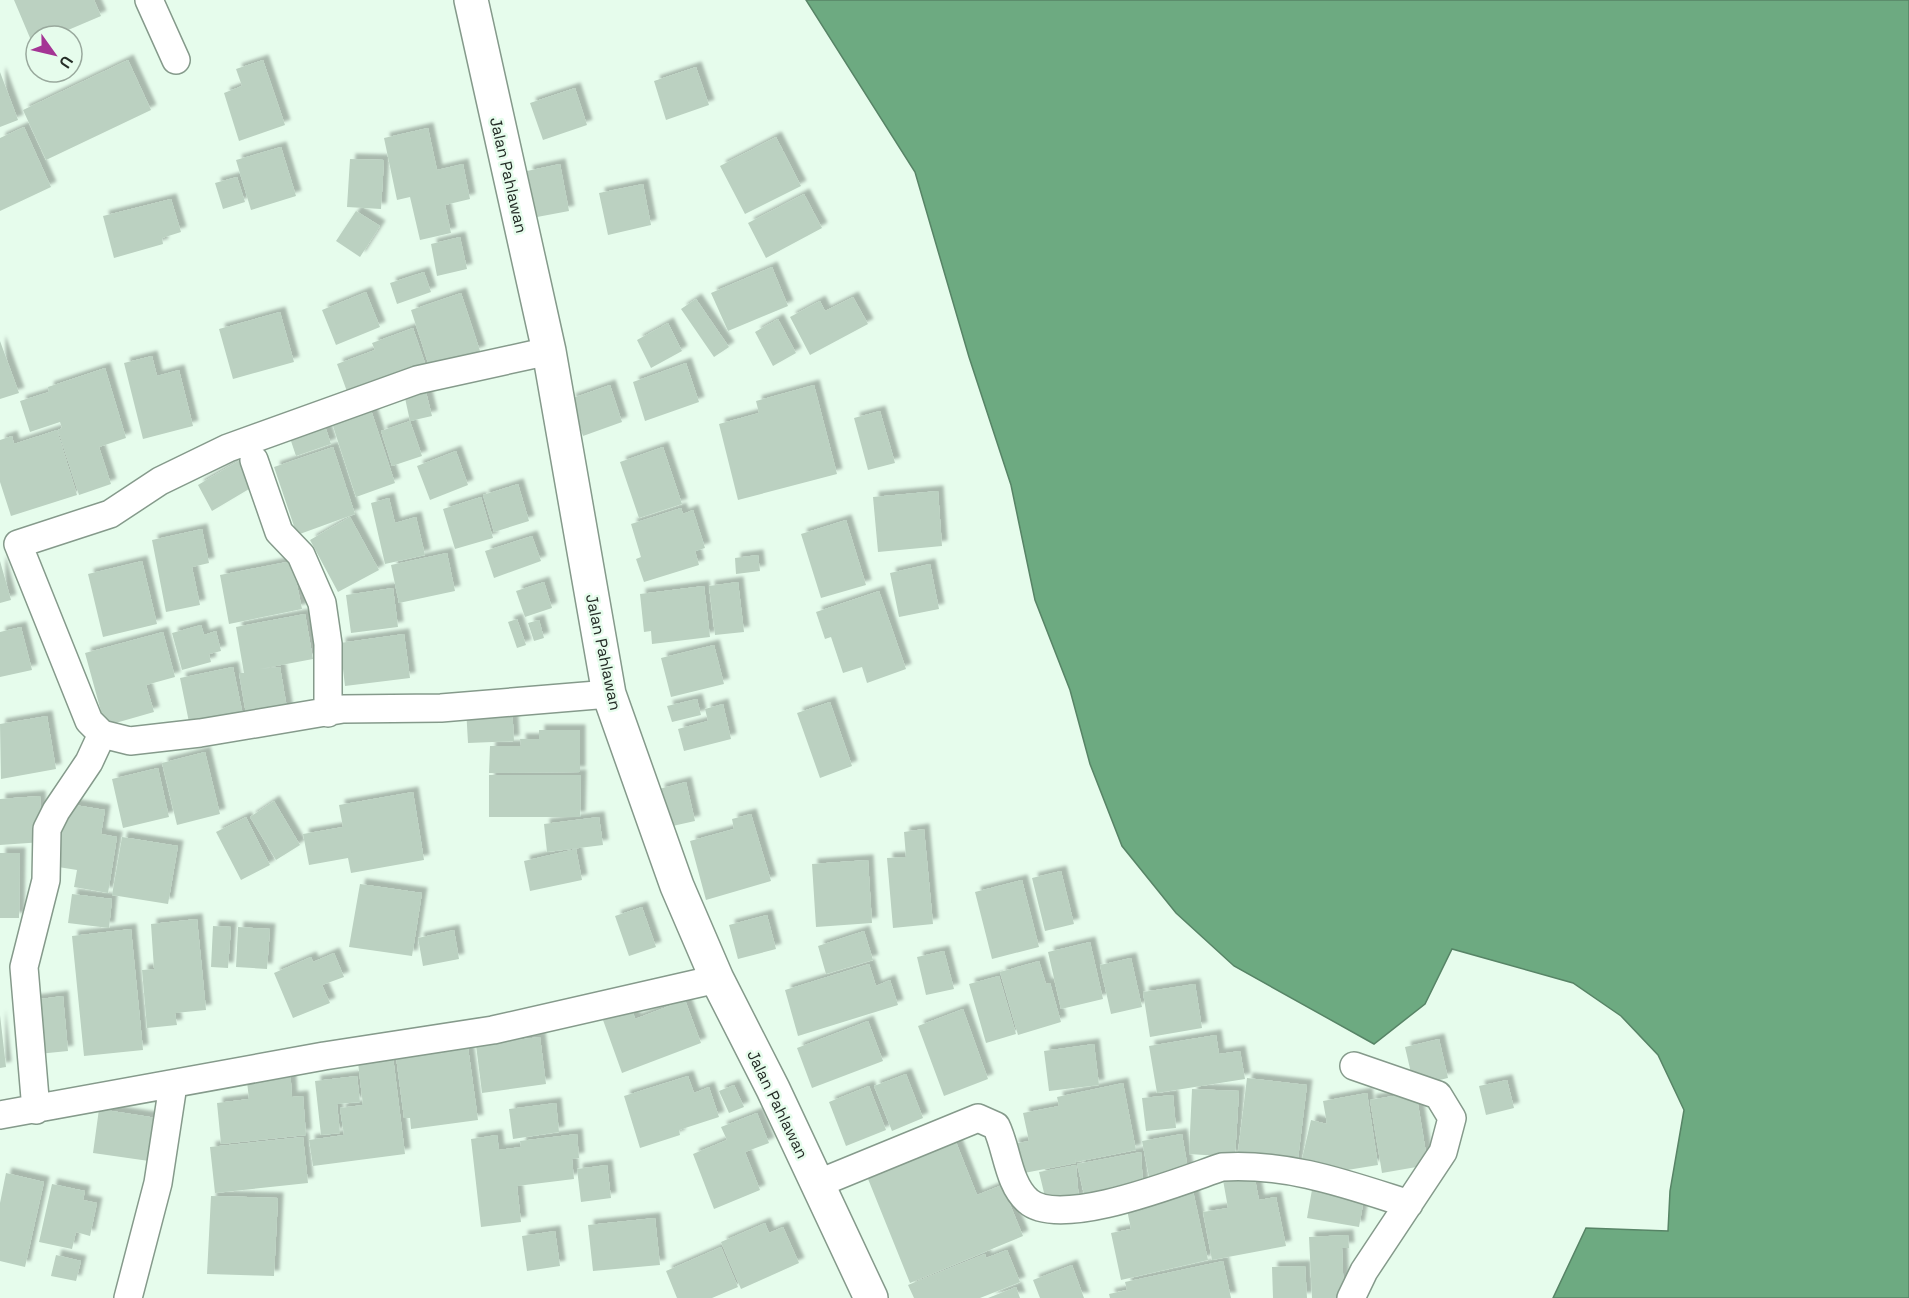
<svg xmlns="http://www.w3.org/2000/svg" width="1909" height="1298" font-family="'Space Grotesk',sans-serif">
<defs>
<filter id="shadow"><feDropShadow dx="5.5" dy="-5.5" stdDeviation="1.5" flood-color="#0004"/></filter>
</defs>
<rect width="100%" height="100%" fill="#e6fcec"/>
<!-- water -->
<path fill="#6daa81" stroke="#578466" stroke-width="1.5" d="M806,0H1909V1298H1553L1586,1228L1668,1231L1670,1191L1684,1110L1658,1055L1621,1016L1573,983L1452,949L1425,1004L1374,1044L1234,966L1176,913L1122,846L1090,764L1070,690L1035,600L1011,485L969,357L915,172Z"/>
<!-- building -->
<path fill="#bbd1c1" filter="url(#shadow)" d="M14,0H94L101,16L54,36H36V44L33,45Z
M128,60L151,110L46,160L23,110Z
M263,60L285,125L239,141L224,93L242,86L236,69Z
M696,67L709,105L666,120L654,81Z
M0,72L18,120L0,127Z
M575,88L587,125L543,140L530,103Z
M24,127L51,187L0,211V138Z
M428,128L437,170L463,164L470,199L445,205L451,233L420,240L410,197L397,200L384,138Z
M776,137L801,186L745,214L720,166Z
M281,147L296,196L251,210L236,160Z
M350,159L384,160L381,209L347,207Z
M560,164L569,211L537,217L527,171Z
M237,177L245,202L223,209L215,183Z
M643,184L651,225L608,235L599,193Z
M804,194L822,228L766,258L748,223Z
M171,199L181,232L162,238L163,244L114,258L103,216Z
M356,211L380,226L360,257L336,241Z
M460,237L467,269L437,276L431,244Z
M772,267L788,306L728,331L711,293Z
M424,272L431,292L397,304L390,283Z
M366,292L380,327L336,345L322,310Z
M461,293L480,351L430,369L411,310Z
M853,297L868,324L810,355L790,317L820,301L825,311Z
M696,299L729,347L714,357L681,309Z
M280,312L294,362L233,379L219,329Z
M778,319L796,353L773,366L755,332Z
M668,323L682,351L651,368L637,340Z
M413,328L427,369L349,397L337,364L375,350L372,343Z
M0,341L19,393L0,399Z
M152,356L157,376L179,370L193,426L143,439L124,363Z
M686,363L699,402L645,421L633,382Z
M105,368L126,438L99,447L111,484L79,495L58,430L62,428L60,422L30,432L20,401L49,392L48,387Z
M424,384L432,416L410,421L403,389Z
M610,385L622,422L583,436L570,399Z
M814,385L837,474L738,500L719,424L759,413L756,401Z
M371,410L395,483L356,497L332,423Z
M880,411L895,463L868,470L854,418Z
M410,421L422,456L392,466L381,431Z
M324,423L331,444L296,456L289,435Z
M57,430L77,495L11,516L0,482V440L12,436L14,444Z
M333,447L355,514L297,535L274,467Z
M663,447L682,504L639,518L620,462Z
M456,451L468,485L430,500L417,466Z
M247,456L261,482L212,511L198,485Z
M518,484L529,521L494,532L483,495Z
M938,491L942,546L878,552L873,497Z
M481,497L493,538L455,549L443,509Z
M389,498L395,523L416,517L425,555L385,564L371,503Z
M681,508L683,514L693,510L705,548L695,551L699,565L644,582L636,559L641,557L631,524Z
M350,517L379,570L338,592L310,540Z
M846,520L866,585L821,598L801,534Z
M202,529L209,563L192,567L200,605L166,612L152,540Z
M532,536L541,561L494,578L485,551Z
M447,553L455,591L399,603L391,565Z
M758,555L760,571L736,574L735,558Z
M0,561L11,600L0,603Z
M142,561L157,624L103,637L88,574Z
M292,561L302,609L229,624L220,575Z
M930,564L939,609L899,617L890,573Z
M544,582L552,608L525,617L516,591Z
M738,582L744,632L715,635L709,586Z
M704,586L710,637L652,644L651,631L644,632L640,594Z
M393,588L398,627L351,633L346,595Z
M879,591L906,669L867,683L862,667L843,673L831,637L825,639L816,612Z
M305,614L313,659L260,669L280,667L288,714L247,720L239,673H244L236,627Z
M517,619L526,645L517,648L508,622Z
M539,620L544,638L534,641L528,623Z
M201,625L204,635L216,631L221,651L209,654L211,662L182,670L172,633Z
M21,627L32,670L0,677V632Z
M163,632L175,677L146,685L154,712L105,726L85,653Z
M404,634L410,678L345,686L340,643Z
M714,645L724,684L671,697L661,658Z
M233,667L244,720L191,732L180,678Z
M697,699L701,715L672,722L667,706Z
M830,702L852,766L820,778L797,713Z
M723,704L731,739L684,751L678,729L708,721L705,709Z
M512,706L514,741L468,743L466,708Z
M47,716L56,769L1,779L0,724Z
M539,730H580V772L489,773L490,746H521L520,739H539Z
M205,752L220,814L177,825L162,763Z
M158,768L169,817L123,828L112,779Z
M489,775H581L580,817H489Z
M686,782L695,821L668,827L659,789Z
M413,792L424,860L351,873L348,858L309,865L303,834L343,827L339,805Z
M40,796L43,842L0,845V799Z
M274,801L300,845L276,860L250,817Z
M63,803L105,810L101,834L117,837L108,893L74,887L77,870L52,866Z
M751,814L771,881L706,900L690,841L734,829L732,819Z
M246,817L270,865L241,880L216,832Z
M599,817L603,845L547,852L544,824Z
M924,829L933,924L893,928L887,858L906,857L904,832Z
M122,837L178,846L168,904L112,895Z
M576,849L582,880L530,891L524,861Z
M0,853H20L19,918H0Z
M868,860L872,923L816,927L812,864Z
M1061,871L1074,924L1045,931L1032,878Z
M1022,880L1039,947L992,959L975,892Z
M360,884L422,893L412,956L349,947Z
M72,894L112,899L109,928L68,923Z
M642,907L656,947L629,956L615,916Z
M767,915L776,949L738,959L729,925Z
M197,919L206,1010L175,1013L177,1025L147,1028L142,970L154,969L151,924Z
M213,926L231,927L228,968L211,967Z
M238,927L270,929L267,969L236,967Z
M131,929L143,1050L84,1056L72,936Z
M454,930L459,959L423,966L418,938Z
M864,931L873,960L826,974L818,946Z
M1090,942L1103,999L1061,1009L1048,952Z
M944,951L954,989L926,995L917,957Z
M334,953L344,977L322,985L330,1003L293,1018L274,973L311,957L313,962Z
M1131,958L1142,1007L1111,1014L1100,965Z
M1039,961L1046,984L1050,983L1061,1022L1018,1035L1000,972Z
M869,964L876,986L890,980L898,1005L798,1036L785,990Z
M999,976L1016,1034L986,1043L969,984Z
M1195,984L1202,1028L1150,1037L1143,992Z
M63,996L68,1051L38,1054L33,1000Z
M685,1000L701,1043L622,1073L603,1020L632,1009L635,1019Z
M963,1009L988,1079L944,1096L918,1026Z
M0,1015L6,1067L0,1068Z
M868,1021L883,1061L812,1088L797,1048Z
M1216,1035L1219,1054L1240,1051L1245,1079L1157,1093L1149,1046Z
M540,1037L546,1084L482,1093L476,1045Z
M1439,1039L1448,1078L1414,1086L1405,1047Z
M467,1040L478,1120L411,1129L410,1118H404L395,1049Z
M1094,1044L1099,1085L1049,1091L1044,1051Z
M392,1049L405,1154L313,1166L309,1140L344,1135L340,1108L363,1105L357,1054Z
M290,1068L292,1097L303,1096L306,1135L221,1144L217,1103L249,1099L246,1073Z
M906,1074L923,1118L892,1131L874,1086Z
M357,1076L360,1102L337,1104L340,1133L321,1135L315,1081Z
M688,1076L694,1093L709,1087L719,1117L679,1130L680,1135L640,1148L624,1096Z
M1247,1078L1307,1085L1297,1167L1237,1160Z
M1507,1080L1514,1108L1486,1115L1479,1086Z
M1123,1083L1136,1150L1076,1162L1075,1159L1076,1163L1019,1174L1013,1144L1029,1141L1023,1113L1059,1106L1057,1097Z
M734,1085L744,1107L729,1113L719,1091Z
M869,1086L886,1130L846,1146L829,1102Z
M1192,1089L1239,1091L1235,1157L1189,1154Z
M1416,1092L1428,1165L1382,1173L1370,1100Z
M1367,1093L1378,1165L1335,1172L1334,1167L1302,1159L1311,1120L1327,1124L1323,1101Z
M1173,1095L1176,1128L1146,1131L1142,1098Z
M556,1103L559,1132L513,1139L509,1109Z
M99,1109L163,1119L156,1162L93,1153Z
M757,1113L769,1143L745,1152L760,1190L714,1209L693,1154L727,1140L721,1127Z
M577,1134L579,1158L572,1159L574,1179L517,1186L521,1222L481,1227L471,1139L497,1135L499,1150L521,1147L520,1141Z
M1182,1134L1189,1175L1150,1182L1142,1141Z
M303,1137L308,1183L215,1193L210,1147Z
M954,1137L977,1195L1002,1185L1023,1236L910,1283L866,1174Z
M1141,1152L1143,1186L1086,1203L1077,1164Z
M607,1165L611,1198L581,1202L577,1169Z
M1076,1165L1079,1200L1046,1201L1039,1172Z
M6,1173L44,1182L25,1267L0,1261V1203Z
M1254,1174L1259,1200L1276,1197L1286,1246L1212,1260L1203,1212L1228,1208L1223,1180Z
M52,1184L85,1191L83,1200L97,1203L90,1236L76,1232L72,1249L39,1242Z
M1313,1184L1365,1193L1359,1227L1307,1218Z
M1193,1191L1208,1260L1121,1280L1111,1233L1131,1229L1126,1205Z
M211,1196L278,1198L274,1276L207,1274Z
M655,1218L660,1265L593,1271L588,1225Z
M765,1223L769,1233L783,1227L799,1263L741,1289L721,1242Z
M555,1231L560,1266L527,1271L522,1236Z
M1348,1235L1349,1248H1342L1344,1298H1312L1309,1237Z
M721,1247L738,1287L712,1298H677L666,1271Z
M1007,1250L1020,1282L980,1298H914L908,1285L985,1254L986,1258Z
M56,1255L81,1261L76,1281L51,1276Z
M1223,1261L1231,1298H1110L1109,1294L1127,1290L1125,1282Z
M1072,1265L1084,1298H1040L1033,1280Z
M1305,1266L1307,1298H1273L1272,1267Z
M1016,1287L1020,1298H988Z"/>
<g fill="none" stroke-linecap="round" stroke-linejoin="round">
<!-- minor casing -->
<g stroke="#859a8b" stroke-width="30">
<path id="minor" d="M149,0L176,60
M549,351L417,380L228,448L160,481L110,514L18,544L89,721L102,734L130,741L200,733L343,709L441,708L609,694
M254,460L279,532L301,555L322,603L328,644V713
M36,1110L24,967L46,880L47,829L56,811L89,762L102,734
M0,1115L324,1056L493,1030L717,979
M817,1184L978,1118L996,1126C1007,1148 1008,1184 1028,1201C1060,1230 1183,1180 1222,1167C1289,1163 1346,1184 1409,1204
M128,1298L158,1183L173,1085
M1351,1298L1364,1271L1443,1152L1452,1118L1438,1095L1354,1066"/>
</g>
<!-- trunk casing -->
<g stroke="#859a8b" stroke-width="36">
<path id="trunk" d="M471,0L549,351L609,694L677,886L717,979L773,1089L871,1298"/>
</g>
<!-- minor -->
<use href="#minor" stroke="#fff" stroke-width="27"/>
<!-- trunk -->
<use href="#trunk" stroke="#fff" stroke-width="33"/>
</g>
<g text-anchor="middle" stroke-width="5" stroke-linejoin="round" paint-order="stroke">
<!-- street labels -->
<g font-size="16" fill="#252d27" stroke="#e6fcec">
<text transform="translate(509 175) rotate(77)" y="6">Jalan Pahlawan</text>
<text transform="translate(604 652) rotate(78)" y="6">Jalan Pahlawan</text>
<text transform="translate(778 1104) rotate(64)" y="6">Jalan Pahlawan</text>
</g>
</g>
<!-- north arrow -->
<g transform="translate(54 54) rotate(124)"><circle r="28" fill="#e6fcec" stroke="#99a99d" stroke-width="1.5"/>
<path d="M0-4.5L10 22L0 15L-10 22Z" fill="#a43594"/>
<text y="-9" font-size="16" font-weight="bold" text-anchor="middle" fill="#252d27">U</text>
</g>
</svg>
